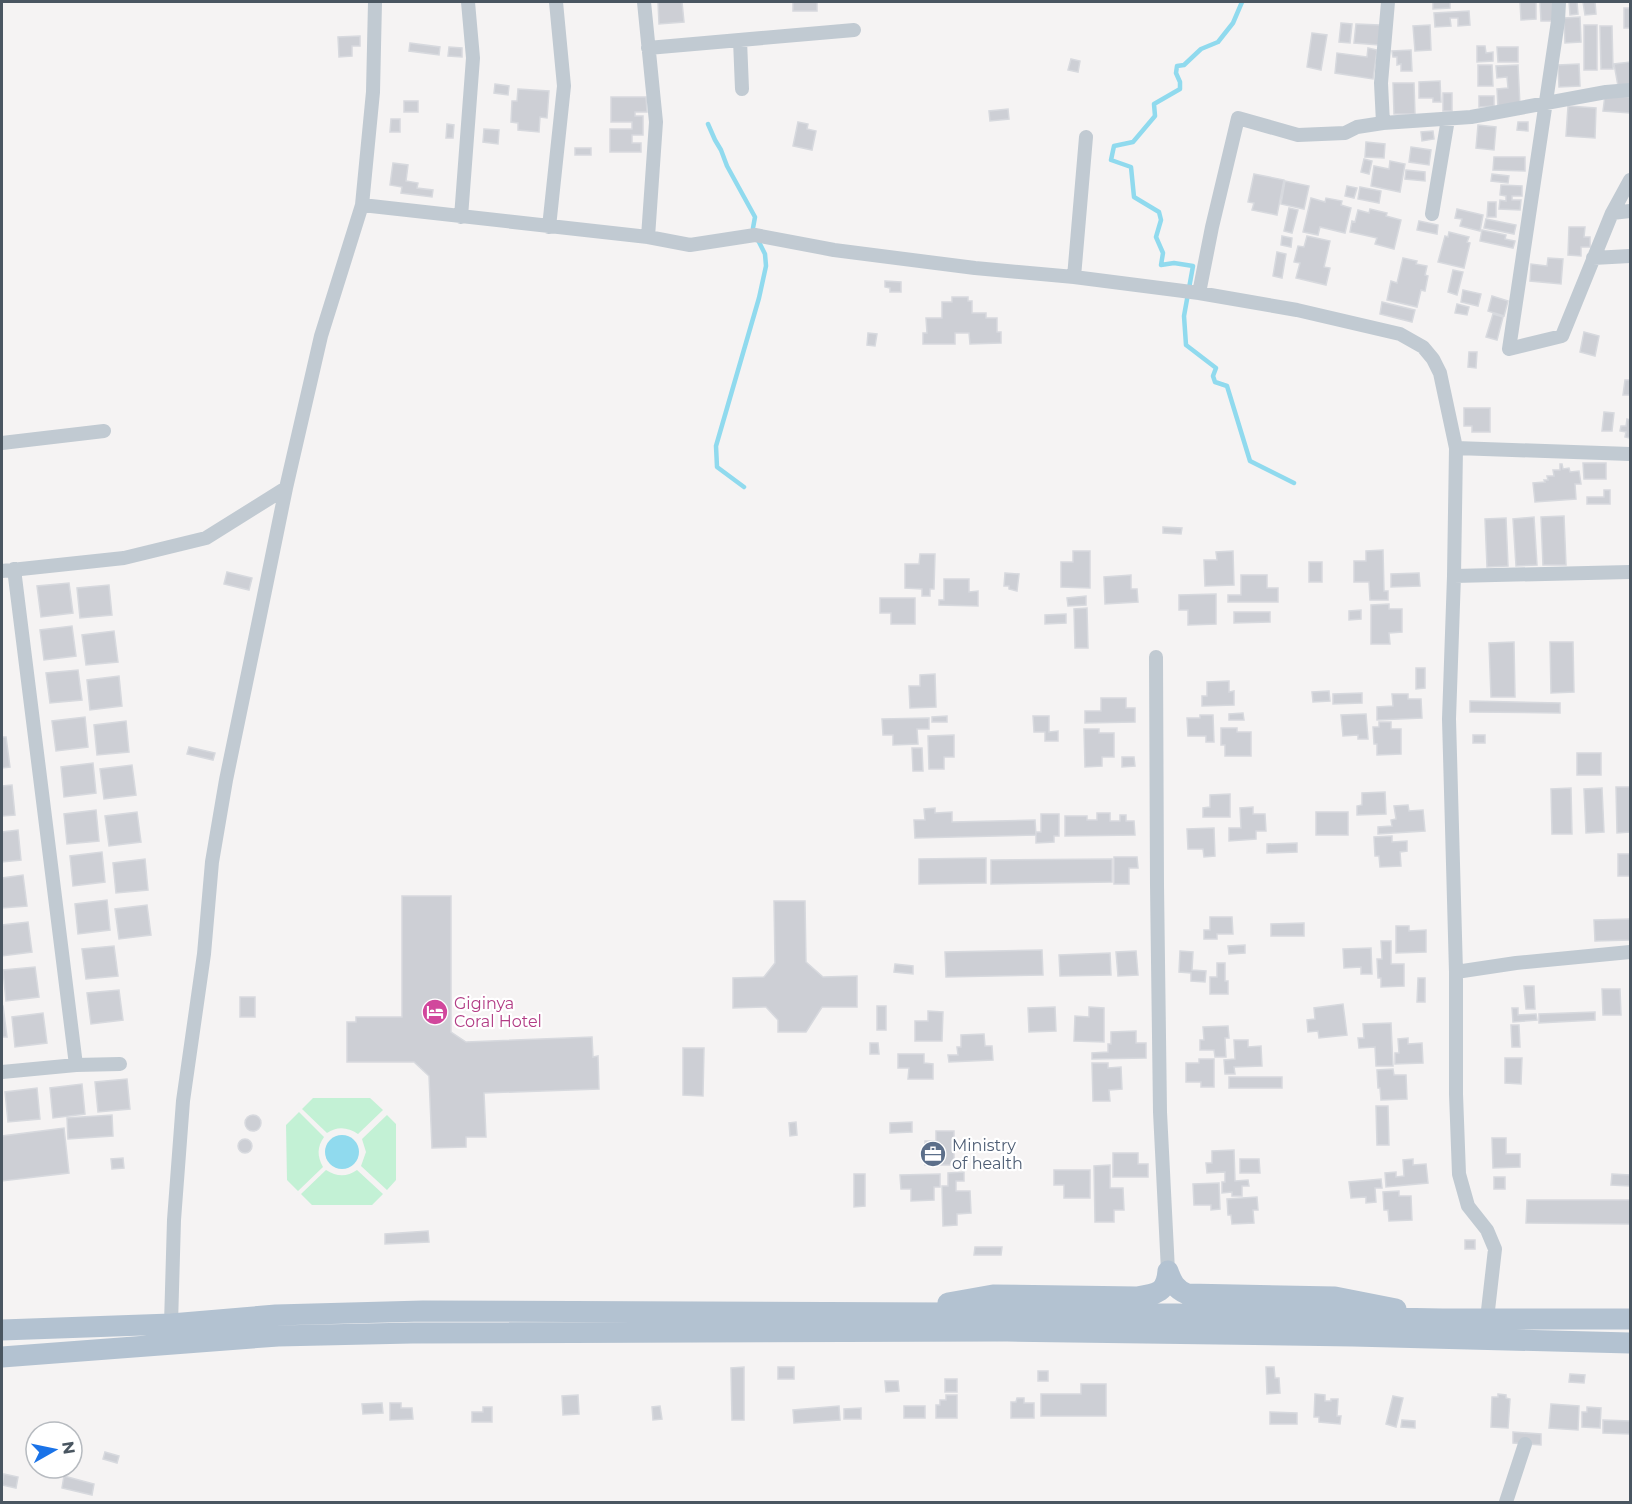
<svg xmlns="http://www.w3.org/2000/svg" width="1632" height="1504" font-family="Montserrat,sans-serif">
<rect width="100%" height="100%" fill="#f5f3f3"/>
<!-- green -->
<path fill="#c3f1d5" d="M313,1098H370L383,1110L358,1134C348,1127 337,1126 327,1133L302,1109Z
M299,1112L324,1137C317,1147 317,1156 323,1167L298,1191L287,1180L286,1125Z
M387,1115L396,1124V1180L387,1190L361,1166L366,1152L362,1139Z
M326,1170C337,1177 347,1177 357,1170L383,1194L372,1205H312L301,1194Z"/>
<!-- water -->
<path fill="#90daee" d="M325 1152a17 17 0 1 1 34 0a17 17 0 1 1-34 0Z"/>
<g fill="none" stroke-linecap="round" stroke-linejoin="round">
<!-- stream -->
<path stroke="#90daee" stroke-width="4.5" d="M1242,2L1233,23L1218,42L1201,49L1184,65L1177,66L1176,73L1180,82V89L1154,104L1155,116L1133,142L1114,146L1111,160L1131,167L1134,197L1159,212L1161,220L1156,237L1163,253L1161,265L1174,263L1193,266L1184,316L1186,345L1216,368L1213,376L1215,382L1227,386L1250,461L1294,483
M708,124L715,140L721,150L727,166L755,217L753,228L754,232
M744,487L717,467L716,446L759,298L766,266L765,254L758,240"/>
</g>
<!-- building -->
<path fill="#cdcfd5" stroke="#d7d9de" stroke-width="1.5" d="M658,2H682L684,22L659,24Z
M793,2H817V11H793Z
M1433,2H1450V8L1433,9Z
M1520,2H1536V19L1521,20Z
M1540,2H1553L1554,21H1541Z
M1569,2H1577L1578,14L1570,15Z
M1583,2H1595L1596,14L1585,15Z
M1624,8H1630V28H1624Z
M1469,11L1470,25L1458,26V18H1450L1451,26L1435,27L1434,13Z
M1580,17L1581,42L1565,43L1564,18Z
M1341,23L1352,24L1350,43L1339,42Z
M1356,24L1380,25L1379,45L1354,43Z
M1430,25L1431,50L1415,51L1413,26Z
M1584,25H1597V70H1584Z
M1600,26H1612L1613,69H1601Z
M1312,33L1327,35L1321,70L1307,67Z
M360,36V46H352V56L339,57L338,37Z
M410,43L440,47L439,55L409,51Z
M1477,46H1485L1486,53L1493,52V61L1477,62Z
M449,47L462,48V57L448,56Z
M1497,47H1518V62H1498Z
M1368,48L1377,50L1373,79L1335,73L1337,53L1367,57Z
M1411,50L1412,71H1401V64L1397,65V57H1393L1392,51Z
M1071,59L1080,61L1078,72L1068,70Z
M1630,62V84L1618,86L1614,64Z
M1579,64L1580,86L1559,87L1558,65Z
M1478,65H1492L1493,86H1478Z
M1518,65L1520,106L1498,108L1497,89L1508,88L1507,77L1497,78L1496,66Z
M1440,81L1441,102H1433V98H1419V82Z
M1393,83H1414L1415,114H1394Z
M495,84L509,86L508,95L494,93Z
M518,89L549,91L547,118L540,117L539,132L518,130V123L511,122L512,101H517Z
M1443,93H1452V111H1443Z
M1605,95L1630,97V113L1603,111Z
M1479,96H1494V106L1479,107Z
M611,97H646L647,112H635V116H643V135H632V143H641V152H610V129H632V122H611Z
M404,101H418V112H404Z
M1568,106L1596,108L1595,138L1566,136Z
M1008,109L1009,119L990,121L989,111Z
M391,119H400V132H390Z
M798,122L808,124L807,129L816,131L812,150L793,146Z
M1518,122H1528V131L1517,130Z
M447,124L454,125L453,138H446Z
M1478,125L1496,127L1494,150L1476,148Z
M484,129L499,130L498,144L483,142Z
M1433,131L1434,139L1422,141L1421,132Z
M1366,142L1385,144L1384,158L1365,157Z
M1411,147L1431,150L1429,165L1409,162Z
M575,148H591V155H575Z
M1494,157H1525V171L1493,170Z
M1364,159L1372,161L1369,174L1361,172Z
M1390,161L1405,164L1400,192L1371,186L1374,166L1389,169Z
M393,163L408,165L406,181L418,183L417,188L433,190L432,197L401,193L402,187L390,185Z
M1406,170L1425,172V181L1405,179Z
M1254,174L1284,180L1277,215L1252,210L1254,203L1248,202Z
M1492,174L1509,176L1508,183L1491,181Z
M1285,181L1309,186L1304,209L1281,204Z
M1501,185L1522,186V196H1512V200H1521L1520,210L1499,209L1500,200L1506,201V196L1500,195Z
M1347,186L1357,188L1354,198L1345,196Z
M1360,187L1381,191L1379,203L1358,199Z
M1311,198L1325,202L1326,198L1342,201L1341,205L1351,208L1345,233L1320,227L1318,235L1303,232Z
M1488,202H1496V217H1487Z
M1289,208L1298,210L1292,233L1284,231Z
M1370,209L1387,213L1386,216L1401,220L1394,249L1375,244L1377,238L1350,232L1352,221L1355,222L1358,210L1369,213Z
M1457,209L1483,215L1480,231L1460,226L1462,219L1455,218Z
M1486,219L1516,225L1514,234L1484,228Z
M1419,221L1438,225L1437,234L1417,230Z
M1569,227H1585L1584,237H1590V247H1581V256L1568,255Z
M1482,230L1506,235L1505,239L1515,241L1513,248L1480,241Z
M1449,232L1469,237L1467,242L1470,243L1464,268L1438,262L1445,236L1448,237Z
M1282,236L1292,238L1291,247L1281,245Z
M1307,236L1330,241L1324,267L1330,268L1326,285L1296,278L1300,263L1294,262L1298,246L1304,247Z
M1277,252L1286,254L1282,278L1273,276Z
M1403,258L1417,261L1416,264L1427,266L1425,275L1428,276L1425,291L1421,290L1417,307L1387,300L1391,281L1397,283Z
M1548,258L1563,259L1561,284L1530,281L1531,264L1547,266Z
M1453,270L1463,272L1457,295L1448,292Z
M885,281L901,282V292H890V288L885,287Z
M1463,290L1481,294L1478,306L1461,302Z
M1492,296L1508,301L1504,316L1488,311Z
M952,297H968V301H972V313H986V318H997V332H1001V343L970,344L969,333H955V344H923V333H927L926,318H942V302H952Z
M1382,302L1415,310L1412,322L1380,314Z
M1457,304L1469,307L1467,315L1455,313Z
M1493,314L1503,317L1497,340L1486,337Z
M1584,332L1599,336L1595,356L1580,352Z
M868,333L877,334L875,346L867,345Z
M1469,352H1477L1476,368L1468,367Z
M1625,380H1630V395H1623Z
M1464,408H1490V432H1472V426H1464Z
M1604,412L1614,413L1612,431H1602Z
M1627,419L1630,420V438L1625,437L1626,432L1620,431L1621,426H1626Z
M1583,463H1606V479H1584Z
M1560,464H1562L1563,469L1569,468L1570,472L1579,471L1581,484H1575L1576,499L1535,502L1533,483L1545,482L1544,480H1548L1547,476H1554L1553,470H1560Z
M1604,490H1610V504H1587V497H1604Z
M1564,516L1566,565H1543L1541,517Z
M1534,517L1537,565L1516,566L1513,519Z
M1506,518L1508,566L1487,567L1485,519Z
M1163,527L1182,528L1181,534L1163,533Z
M1383,550L1384,591H1388V600H1370L1369,582H1354V561H1366V551Z
M1073,551H1090V588L1061,587V562H1073Z
M1233,551L1234,585L1205,586L1204,560H1217L1216,552Z
M920,554H935L934,589H930V596H922V589L905,588V564H919Z
M1309,562H1322V582H1309Z
M227,572L252,578L249,590L224,584Z
M1005,573L1019,574L1017,591L1009,589V586H1004Z
M1419,573L1420,586L1391,587V574Z
M1131,575V589H1137L1138,602L1105,604L1104,577Z
M1241,575H1267V588H1278V602H1228V595H1241Z
M944,579H969V592L978,591V606L939,605V600H944Z
M69,583L73,613L41,617L37,586Z
M109,585L112,615L80,618L77,588Z
M1216,594V624L1188,625V610H1179V595Z
M1086,596V605L1068,606L1067,598Z
M880,598H915V624H891V613H880Z
M1389,604V609H1402V632L1389,633L1390,644H1371V605Z
M1087,608L1088,648H1075L1074,609Z
M1361,610V619L1349,620V611Z
M1234,612H1270V622L1234,623Z
M1066,614V623L1045,624V615Z
M72,626L76,656L44,660L40,630Z
M114,631L118,662L86,665L82,635Z
M1514,642L1515,697H1491L1489,643Z
M1550,642H1573L1574,692L1551,693Z
M1416,668H1425V688L1416,689Z
M78,670L82,700L50,703L46,673Z
M935,674L936,707L910,708L909,686H920V675Z
M119,676L122,706L90,710L87,680Z
M1229,681V692L1234,691V705L1202,706V696H1207V682Z
M1329,691L1330,701L1313,702L1312,692Z
M1362,693V703L1333,704V694Z
M1392,694H1408V699H1421L1422,718L1377,720V707L1393,706Z
M1101,698H1126V708H1135V722L1085,723V711H1101Z
M1470,701L1560,703V713L1470,712Z
M1243,713L1244,720H1229V714Z
M1366,714L1368,739H1358V735L1343,736L1341,715Z
M1200,715H1213L1214,742H1206V736H1188L1187,718H1200Z
M947,716V722H932V717Z
M1033,716H1049V732L1058,731V741H1045V732H1034Z
M85,717L88,747L56,751L52,721Z
M929,718V729H917L918,744L893,745V735H883L882,719Z
M126,721L129,752L97,755L94,725Z
M1379,722H1391V729H1401V754L1377,755V744H1374L1373,727H1379Z
M1221,728H1237V732H1251V756H1225V745H1221Z
M1084,729H1099V733H1114V757H1102V766L1085,767Z
M954,735V757H944V769H929L928,736Z
M1473,735H1485V743H1473Z
M2,737H6L10,767L2,768Z
M189,747L215,753L213,760L187,754Z
M912,748H922L923,771H913Z
M1577,753H1601V775H1577Z
M1122,757H1134L1135,766L1122,767Z
M93,763L96,793L64,797L61,767Z
M132,765L136,795L104,799L100,769Z
M12,785L15,815L2,816V786Z
M1616,787H1630V832L1617,833Z
M1571,788L1572,834H1552L1551,789Z
M1602,788L1604,832L1586,833L1584,789Z
M1385,792L1386,814L1357,815V806L1362,805V793Z
M1230,794V817H1203V808L1210,807V795Z
M1408,805L1409,811L1423,810L1425,831L1378,834V827L1392,826L1391,820L1396,819L1394,806Z
M1253,807V814H1265L1266,831H1256V839L1229,841V828H1241L1240,808Z
M935,808V813L952,812V822L1035,820L1036,835L915,838L914,820H925L924,809Z
M96,810L99,841L67,844L64,814Z
M137,812L141,842L109,846L105,816Z
M1316,812H1348V835H1316Z
M1097,813H1110V821H1120V815H1126V821H1134L1135,835L1065,836V816H1087V820H1097Z
M1041,814H1059V836H1054V842L1036,843V832H1041Z
M1214,828L1215,856L1204,857L1203,849H1188L1187,829Z
M18,830L21,860L2,862V832Z
M1392,836V842L1407,841V851L1400,852L1401,866L1380,867L1379,856H1375L1374,837Z
M1297,843V852L1267,853V844Z
M102,852L105,882L73,886L70,856Z
M1618,854H1630V876H1618Z
M1114,857H1137L1138,868H1129V884H1114Z
M986,858V883L919,884V859Z
M145,859L148,890L116,893L113,863Z
M1112,859V882L991,884V860Z
M23,875L27,906L2,908V878Z
M402,896H451V1032L466,1042L592,1037L593,1057L598,1056L599,1089L484,1093L486,1137H466V1147L432,1148L429,1076L414,1062H347V1022H356V1017H402Z
M107,900L110,930L78,934L75,904Z
M774,901H805L806,962L823,977L857,976V1007H822L806,1032H778V1020L766,1007L733,1008V978L764,977L775,963Z
M147,905L151,935L119,939L115,909Z
M1210,917H1232L1233,934H1217V939H1204V930H1210Z
M1630,919V940L1595,941L1594,920Z
M28,922L32,952L2,956V925Z
M1304,923V936H1271V924Z
M1396,926H1409V931L1426,930V952L1396,953Z
M1381,941H1391V964H1404V986L1381,987V978H1378L1377,959H1382Z
M1245,945V953L1229,954L1228,946Z
M114,946L118,976L86,979L82,949Z
M1371,948L1372,974H1361V967L1344,968L1343,949Z
M1042,950L1043,975L946,977L945,952Z
M1136,951L1138,975L1118,976L1116,952Z
M1180,951L1193,952L1192,970L1206,971L1205,982L1191,981V973L1179,972Z
M1110,953L1111,975L1060,976L1059,955Z
M1217,963H1225V981H1228V994H1210V977H1217Z
M895,964L913,966V974L894,972Z
M35,967L39,997L6,1001L3,970Z
M1418,978H1425V1002H1417Z
M1524,986H1534L1535,1009H1526Z
M1602,989H1620L1621,1015H1603Z
M119,990L123,1020L91,1024L87,993Z
M240,997H255V1017H240Z
M1343,1004L1347,1035L1319,1038L1318,1031L1308,1032L1307,1020L1315,1019L1314,1008Z
M2,1006H3L7,1037H2Z
M877,1006H886V1030H877Z
M1055,1007L1056,1031L1029,1032L1028,1008Z
M1089,1007L1104,1008V1042L1074,1041L1075,1016L1089,1017Z
M1512,1008H1518V1015L1536,1014L1537,1020L1513,1022Z
M928,1011L943,1012L942,1041H915V1021H928Z
M1595,1012V1020L1539,1023V1014Z
M43,1013L47,1043L15,1047L12,1017Z
M1391,1023L1393,1066H1376L1375,1047L1359,1048L1358,1038H1364L1363,1024Z
M1511,1025H1519L1520,1047H1512Z
M1228,1026L1229,1038H1225L1226,1057H1215L1214,1050H1200V1040H1204L1203,1027Z
M1136,1031V1043H1146V1058L1092,1059V1053L1108,1052V1044H1111V1032Z
M984,1034L985,1046H992L993,1060L949,1062L948,1055H958L957,1047H961V1035Z
M1408,1038V1044L1422,1043L1423,1063L1395,1064V1053H1399L1398,1039Z
M1234,1040H1248V1047L1261,1046L1262,1066L1234,1067L1235,1074H1225L1224,1060L1235,1059Z
M870,1043H878L879,1054H870Z
M683,1048H704L703,1096L683,1095Z
M898,1054H924V1063L933,1064V1079H908L909,1068H898Z
M1505,1058H1522L1521,1084L1505,1083Z
M1199,1059H1214V1087H1201V1082H1186V1063H1199Z
M1092,1063H1108V1068L1121,1067L1122,1089L1109,1090L1110,1101H1093Z
M1393,1069L1394,1075H1406L1407,1099L1381,1100L1380,1088H1378L1377,1070Z
M1229,1077H1282V1088H1229Z
M127,1079L130,1109L98,1112L95,1082Z
M82,1084L85,1114L53,1118L50,1088Z
M37,1088L40,1119L8,1122L5,1092Z
M1376,1106H1388L1389,1145H1377Z
M112,1115L113,1136L68,1139L67,1118Z
M245 1123a8 8 0 1 1 16 0a8 8 0 1 1-16 0Z
M796,1122L797,1135L790,1136L789,1123Z
M912,1122V1132L890,1133V1123Z
M64,1128L69,1173L2,1181V1136Z
M936,1131H954V1165H925V1141H936Z
M1492,1138H1506V1154H1520V1167L1493,1168Z
M238 1146a7 7 0 1 1 14 0a7 7 0 1 1-14 0Z
M1234,1150L1235,1181L1248,1180L1249,1186H1242V1196H1232V1192L1222,1193V1182H1225V1172L1207,1173L1206,1163H1212V1151Z
M1113,1153H1138V1164H1148V1177H1113Z
M123,1158L124,1168L112,1169L111,1159Z
M1240,1159H1259L1260,1173H1240Z
M1413,1159V1165L1426,1164L1428,1183L1386,1187L1385,1173L1396,1172V1177L1404,1176L1403,1160Z
M1110,1165V1188H1123L1124,1210H1114V1222H1095L1094,1166Z
M1054,1170H1090V1198H1064V1185H1054Z
M964,1172V1181H956V1191H970L971,1213L957,1214V1225L943,1226L942,1186H948V1173Z
M854,1174H865V1206L854,1207Z
M940,1174V1187H934V1200L911,1201V1189H901L900,1175Z
M1612,1174L1630,1175V1186L1611,1185Z
M1494,1177H1505V1189H1494Z
M1381,1179L1382,1188H1375L1376,1202L1366,1203V1197L1351,1198L1349,1182Z
M1219,1183L1220,1209L1211,1210V1205H1194L1193,1184Z
M1399,1191V1196H1411L1412,1220L1389,1221L1388,1210H1384L1383,1192Z
M1257,1197L1258,1210H1253L1254,1223L1232,1224L1231,1215H1228L1227,1199Z
M1527,1200H1630V1224L1526,1223Z
M428,1231L429,1242L385,1244V1234Z
M1465,1240H1475V1249H1465Z
M975,1247H1002L1001,1255H974Z
M744,1367V1420H732L731,1368Z
M778,1367H794V1379H778Z
M1266,1367H1274L1275,1378H1279L1280,1393L1267,1394Z
M1038,1371H1048V1381H1038Z
M1570,1374L1585,1375L1584,1383L1569,1382Z
M945,1379H957V1392H945Z
M885,1381H898L899,1391L886,1392Z
M1081,1384H1106V1416H1041V1394H1081Z
M1315,1394L1325,1395V1401H1331V1399H1338L1337,1416H1341L1340,1424L1319,1422V1417H1314Z
M1498,1394L1506,1395V1398L1510,1399L1508,1428L1491,1427L1492,1397H1498Z
M578,1395L579,1414L563,1415L562,1396Z
M946,1395H957V1418H936V1405H940V1400H946Z
M1393,1396L1403,1398L1396,1427L1386,1424Z
M1017,1398H1024V1403H1034V1418H1011V1402H1016Z
M382,1403L383,1413L363,1414L362,1404Z
M390,1403H401V1408H412L413,1419L390,1420Z
M1551,1404L1579,1406L1578,1430L1549,1428Z
M660,1406L662,1419L653,1420L652,1407Z
M839,1406L840,1420L794,1423L793,1410Z
M904,1406H925V1418H904Z
M483,1407H492V1422H472V1412H483Z
M1587,1407L1601,1408L1600,1428L1582,1427V1412H1587Z
M861,1408V1419H844V1409Z
M1270,1412L1297,1413V1424H1270Z
M1402,1420L1415,1421V1428L1401,1427Z
M1603,1420L1630,1421V1434L1603,1433Z
M1513,1432L1541,1434V1445L1513,1443Z
M105,1452L119,1456L117,1463L103,1459Z
M4,1474L18,1477L16,1488L2,1485Z
M64,1476L94,1484L92,1495L62,1488Z"/>
<g fill="none" stroke-linecap="round" stroke-linejoin="round">
<!-- minor -->
<path stroke="#c1cad2" stroke-width="14" d="M644,2L656,122L648,237
M1559,2L1558,21L1509,349L1562,336L1612,213L1630,180
M740,40L742,89
M648,48L854,30
M1383,123L1381,83L1388,2
M362,205L648,237L690,245L755,235L834,250L975,268L1074,277L1199,293L1297,310L1400,334L1423,347L1433,359L1440,373L1456,448L1454,576L1449,719L1456,972V1094L1459,1174L1468,1206L1487,1230L1495,1249L1487,1319
M1612,213L1630,211
M1432,214L1448,119
M461,217L473,58L468,2
M549,227L564,86L556,2
M1593,258L1630,256
M1074,277L1086,137
M1199,293L1212,227L1238,118L1298,135L1345,133L1357,127L1383,123L1471,117L1606,92L1630,90
M2,443L104,431
M1456,448L1630,454
M14,569L76,1065
M2,571L124,558L206,538L286,488
M1454,576L1630,572
M1156,657L1157,885L1160,1112L1168,1271
M1456,972L1516,963L1630,952
M2,1072L76,1065L120,1064
M171,1324L174,1220L183,1101L204,954L212,862L226,780L259,620L286,488L321,336L362,205L373,92L375,2
M1506,1502L1525,1444"/>
<!-- primary -->
<path stroke="#b3c2d1" stroke-width="21" d="M1168,1271C1172,1282 1175,1289 1187,1294L1335,1297L1396,1309
M948,1303L993,1295L1137,1297C1157,1294 1166,1293 1168,1271
M2,1330L171,1324L276,1315L423,1311L1176,1314L1442,1319H1630
M2,1357L278,1336L412,1333L1007,1331L1353,1336L1630,1343"/>
</g>
<!-- icons -->
<defs>
<g id="hotel-disc" transform="scale(1.35)"><circle r="9.5" fill="#d1479c" stroke="#fff"/><path d="M-6-4.5h1.5V1H6V5H4.5V3h-9V5H-6ZM-4 0a1.8 1.8 0 1 1 3.6 0ZM.5 0V-2.5h3Q6-2.5 6 0Z" fill="#fff"/></g>
<g id="office-disc" transform="scale(1.35)"><circle r="9.5" fill="#5c6f8a" stroke="#fff"/><path d="M-6-3h4V-5.5h4V-3h4V5H-6ZM-1-4.5V-3h2v-1.5ZM-6 0V1H6V0Z" fill="#fff"/></g>
</defs>
<g fill-rule="evenodd">
<use href="#hotel-disc" x="435" y="1012"/>
<use href="#office-disc" x="933" y="1154"/>
</g>
<g text-anchor="middle" stroke-width="4.5" stroke-linejoin="round" paint-order="stroke">
<!-- hotel labels -->
<g font-size="16" fill="#b23c85" stroke="#fff" text-anchor="start">
<text x="454" y="1009">Giginya<tspan x="454" dy="18">Coral Hotel</tspan></text>
</g>
<!-- service labels -->
<g font-size="16" fill="#4e5e75" stroke="#fff" text-anchor="start">
<text x="952" y="1151">Ministry<tspan x="952" dy="18">of health</tspan></text>
</g>
</g>
<!-- border -->
<rect width="1632" height="1504" fill="none" stroke="#4a5661" stroke-width="6"/>
<!-- north arrow -->
<g transform="translate(54 1450) rotate(81)"><circle r="28" fill="#ffffff" stroke="#b7bbc0" stroke-width="1.5"/>
<path d="M0-4.5L10 22L0 15L-10 22Z" fill="#1a73e8"/>
<text y="-9" font-size="16" font-weight="bold" text-anchor="middle" fill="#4a5661">N</text>
</g>
</svg>
